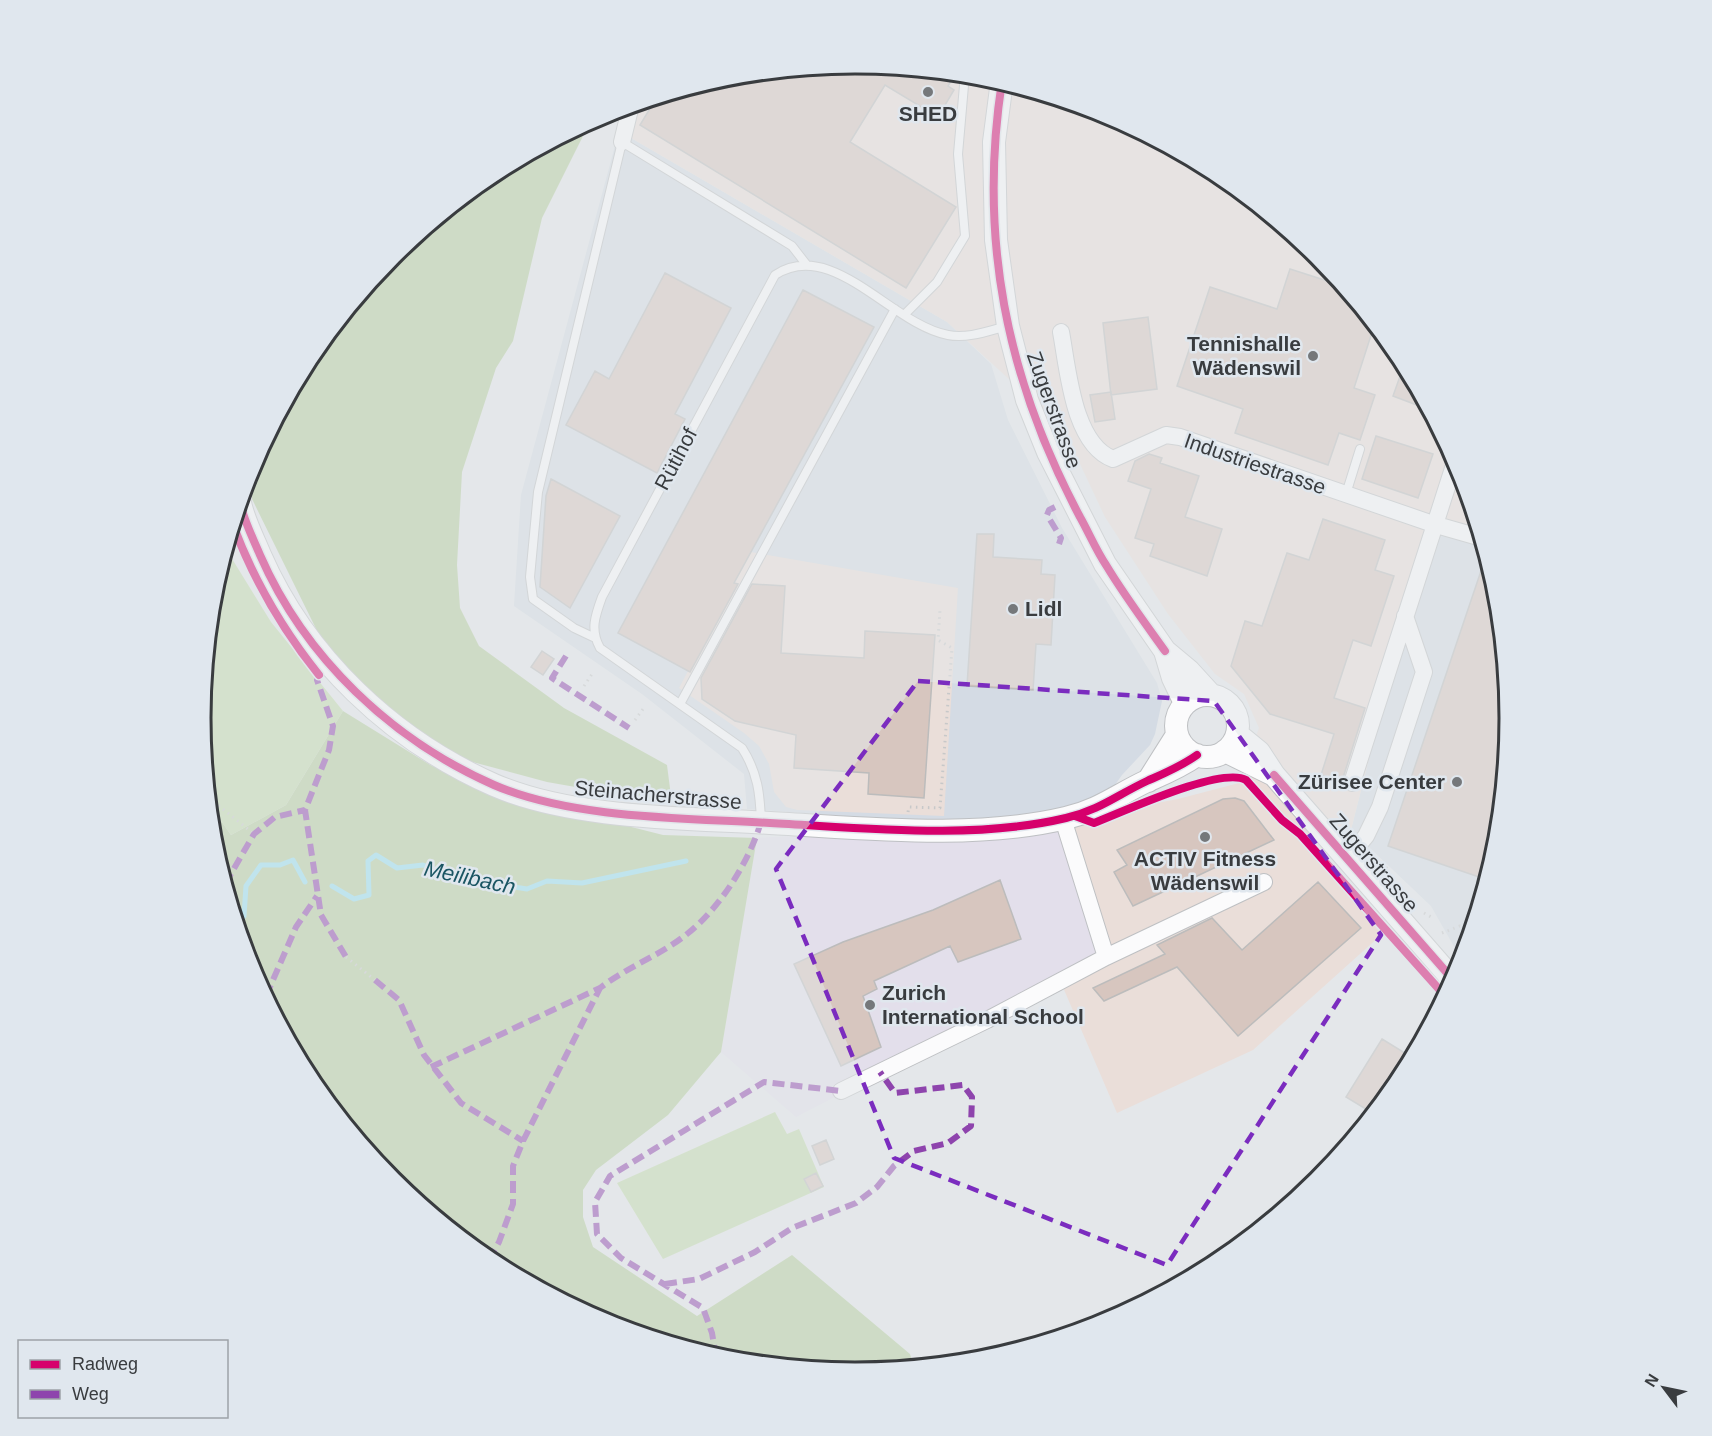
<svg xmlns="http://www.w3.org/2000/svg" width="1712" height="1436" font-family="Arial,sans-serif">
<rect width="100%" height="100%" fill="#e4e7ea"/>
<!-- built -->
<path fill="#d4dbe4" d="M619,131L947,322L991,364L1008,420L1062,528L1157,683L1162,701L1155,734L1150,745L1122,775L1097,810L942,823L747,809L744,774L642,694L514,606L521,495Z
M1433,524L1482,538L1498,591L1511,718L1498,846L1464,958L1456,950L1431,906L1351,830L1405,616Z"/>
<!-- industrial -->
<path fill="#eaded9" d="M856,63L984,76L1107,113L1220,174L1319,255L1401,354L1461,468L1482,538L1434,524L1405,616L1351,830L1323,854L1390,927L1253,1050L1117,1113L1062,985L1066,820L1178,799L1239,783L1259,728L1244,694L1215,674L1168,614L1105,517L1064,430L947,322L619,131L637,103L729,76Z
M751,552L958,588L944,816L797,810L786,807L774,792L769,764L759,746L744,733L679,688Z"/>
<!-- education -->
<path fill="#e3dfeb" d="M1061,821L1105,957L796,1117L721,1052L757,838Z"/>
<!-- green -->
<path fill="#c2daab" d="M226,549L271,622L343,711L286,805L231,835L210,805L201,718L214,590Z
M775,1112L787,1134L799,1129L824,1187L663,1259L617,1183Z"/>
<!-- forest -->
<path fill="#b4cd9c" d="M591,120L542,218L513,341L496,368L462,472L457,565L460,608L479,646L564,708L667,765L672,804L547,782L439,753L327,651L252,499L251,468L312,354L393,255L492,173Z
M343,711L432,766L541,804L663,835L757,838L721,1052L668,1115L596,1170L583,1190V1217L593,1247L697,1316L792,1255L910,1354L914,1367L856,1373L728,1360L605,1323L492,1262L393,1181L311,1082L251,968L214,845L210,805L231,835L286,805Z"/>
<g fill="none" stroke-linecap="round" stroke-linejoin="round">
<!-- stream -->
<path stroke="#96dff2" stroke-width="5" d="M332,886L354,899L369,895L368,861L376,855L397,868L423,865L462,879L527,889L547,881L582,883L686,861
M237,922L244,916L246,886L261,865H280L293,860L305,882"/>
</g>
<!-- building -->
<path fill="#d7c6bf" stroke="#bcbcbc" stroke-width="1.5" d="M856,63L956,73L948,86L954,90L938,117L885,85L850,142L956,207L906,288L640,125L657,97L729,76Z
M1290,269L1346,287L1375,323L1354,388L1375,395L1360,440L1339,433L1328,465L1235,433L1243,409L1177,386L1210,287L1277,309Z
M665,273L731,308L675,414L685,419L657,473L566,425L595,371L609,379Z
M803,290L874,327L734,583L738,584L690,672L618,633Z
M1148,317L1157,389L1111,395L1103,323Z
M1405,362L1412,375L1430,410L1393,396Z
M1111,392L1115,419L1095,422L1090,395Z
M1376,436L1433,454L1418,498L1362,479Z
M1149,454L1162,458L1160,463L1199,476L1185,517L1222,529L1207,576L1150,556L1154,544L1135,538L1151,489L1128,481L1135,461Z
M551,479L620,516L570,608L540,587L546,496Z
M1323,519L1385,540L1375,570L1394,576L1371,646L1353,640L1334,698L1365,708L1342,781L1321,775L1334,734L1270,714L1231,666L1245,621L1262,626L1287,553L1309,560Z
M977,534H994L993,557L1042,560L1041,574L1055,575L1051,645L1036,644L1033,690L967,686Z
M1481,571L1494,575L1498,591L1511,718L1498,846L1488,880L1388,846Z
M752,584L785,586L781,653L864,658L865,631L935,635L924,798L868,794L869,773L794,768L796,735L735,721L702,699L701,678Z
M542,651L554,659L543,675L531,667Z
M1235,798L1244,801L1274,840L1133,906L1114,872L1127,865L1117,850L1223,799Z
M1000,880L1021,939L958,962L950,946L874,981L877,989L863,996L881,1047L841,1066L794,964L843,942L933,910Z
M1318,882L1361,928L1238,1036L1177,967L1104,1001L1093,988L1165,954L1157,945L1212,918L1242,950Z
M1382,1039L1413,1058L1400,1082L1374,1114L1346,1097Z
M826,1140L834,1159L820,1165L812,1146Z
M816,1173L823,1186L811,1192L804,1179Z"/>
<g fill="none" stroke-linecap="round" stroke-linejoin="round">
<!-- lane casing -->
<g stroke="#bec0c3" stroke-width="10">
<path id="lane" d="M904,315L937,282L965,236L958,154L965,74
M1346,494L1360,449
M593,637L574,628L533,599L530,577L538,492L622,142L792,246L806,264
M680,704L895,309
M761,822C760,794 758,773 742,748L600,648C590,630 595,616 602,597L775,275C832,237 892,325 948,335C967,339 988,331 1007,326"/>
</g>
<!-- street casing -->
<g stroke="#bec0c3" stroke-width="18">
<path id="street" d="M622,142L631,105
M1061,332C1068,369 1073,444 1113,459L1166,435L1180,437L1433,524L1482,538
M1352,783L1456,459
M1347,859L1366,836L1380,807L1424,672L1405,616
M1106,957L1264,882
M841,1091L987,1020L1106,957L1063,819"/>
</g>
<!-- secondary casing -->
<g stroke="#bec0c3" stroke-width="24">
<path id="secondary" d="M1002,81L994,142L996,240L1008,326L1027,400L1048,452L1105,564L1165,651L1189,671L1210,694
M240,503C244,521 253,538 260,555C305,658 392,740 494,785C572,819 685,818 770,823C865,828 973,840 1066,818C1100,810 1117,795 1147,781C1165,773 1180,767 1197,755
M1165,651L1173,678L1185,703
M1176 726a31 31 0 1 1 62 0a31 31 0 1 1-62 0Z
M1237,734L1259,752L1274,775L1448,974L1453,985
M1225,751L1274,775
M1148,781L1177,735"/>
</g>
<!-- path -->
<path stroke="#c7c8c9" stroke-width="3" stroke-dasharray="1.5 4.5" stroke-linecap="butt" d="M584,686L592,674
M635,720L643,709
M1252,787L1295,831
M1163,797L1217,778L1231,777
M209,798L254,834
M908,812L909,807L940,808L952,648L938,640L940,610
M1386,867L1389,875
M1424,913L1433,918
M1442,933L1460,926L1473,931
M346,957L375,980"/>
<!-- lane -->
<use href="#lane" stroke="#fbfbfc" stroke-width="8"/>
<!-- street -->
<use href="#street" stroke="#fbfbfc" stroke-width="16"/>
<!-- secondary -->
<use href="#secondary" stroke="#fbfbfc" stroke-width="22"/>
<!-- quiet -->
<path stroke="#8e44ad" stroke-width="6" stroke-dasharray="12 6" stroke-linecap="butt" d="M1055,507L1049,510L1047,515L1061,538L1059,544
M566,656L552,678L629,728
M321,673L317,680L333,726L329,750L305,810L321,915L346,957
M225,884L254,834L275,817L305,810
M375,980L399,1000L424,1055L461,1103L523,1141
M266,996L296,927L317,896
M431,1067L600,988C627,967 661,955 687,934C720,908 749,862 761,822
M489,1260L499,1242L513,1204V1166L523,1141L600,988
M665,1284L699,1279L755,1252L792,1228L856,1203L877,1187L894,1166L914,1151L948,1143L971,1126L972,1097L963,1085L895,1093L880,1072
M716,1357L712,1333L703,1308L621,1258L597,1234L595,1202L610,1176L764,1082L841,1091"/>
<!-- cycleway casing -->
<g stroke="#e0e7ee" stroke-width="11">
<path id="cycleway" d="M1002,81C978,237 1006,378 1080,517C1089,533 1096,550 1106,565C1124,595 1145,623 1165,651
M240,503C244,521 253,538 260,555C305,658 392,740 494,785C572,819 685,818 770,823C865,828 973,840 1066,818C1100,810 1117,795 1147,781C1165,773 1180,767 1197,755
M233,525C254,581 282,629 319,675
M1274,775L1448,974
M1075,816L1094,823C1123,812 1221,766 1246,780L1282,820L1300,834L1446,997"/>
</g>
<!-- cycleway -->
<use href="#cycleway" stroke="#d6006c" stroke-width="8"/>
</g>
<!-- marked area -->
<path d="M0 0H1712V1436H0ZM918,681L1214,701L1381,935L1167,1265L894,1158L776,869Z" fill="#e4e7ea" fill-opacity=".55" fill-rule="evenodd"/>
<path fill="none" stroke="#7b2cbf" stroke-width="4.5" stroke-dasharray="12 8" stroke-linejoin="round" d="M918,681L1214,701L1381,935L1167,1265L894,1158L776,869Z"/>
<!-- markers -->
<g fill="#75787b" stroke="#e0e7ee" stroke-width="2">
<circle cx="928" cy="92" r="6"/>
<circle cx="1313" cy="356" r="6"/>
<circle cx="1013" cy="609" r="6"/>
<circle cx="1457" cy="782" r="6"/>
<circle cx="1205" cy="837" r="6"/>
<circle cx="870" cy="1005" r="6"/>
</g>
<g text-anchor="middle" stroke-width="5" stroke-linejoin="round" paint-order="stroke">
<!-- poi labels -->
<g font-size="21" font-weight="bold" fill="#393c3f" stroke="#e0e7ee">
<text x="928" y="121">SHED</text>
<text x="1301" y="351" text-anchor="end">Tennishalle<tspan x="1301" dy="24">Wädenswil</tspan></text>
<text x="1025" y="616" text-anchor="start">Lidl</text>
<text x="1445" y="789" text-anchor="end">Zürisee Center</text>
<text x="1205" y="866">ACTIV Fitness<tspan x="1205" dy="24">Wädenswil</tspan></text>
<text x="882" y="1000" text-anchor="start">Zurich<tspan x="882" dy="24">International School</tspan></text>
</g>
<!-- street labels -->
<g font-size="21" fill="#393c3f" stroke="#e0e7ee">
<text transform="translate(1054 410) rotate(70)" y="7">Zugerstrasse</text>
<text transform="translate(676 459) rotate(-62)" y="7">Rütihof</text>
<text transform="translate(1255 464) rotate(19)" y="7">Industriestrasse</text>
<text transform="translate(658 795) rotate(5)" y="7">Steinacherstrasse</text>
<text transform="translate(1374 863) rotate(49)" y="7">Zugerstrasse</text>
</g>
<!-- water labels -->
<g font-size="22" font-style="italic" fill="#1a5563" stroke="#e0e7ee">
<text transform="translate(470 877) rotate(12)" y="8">Meilibach</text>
</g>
</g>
<!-- crop -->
<path d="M0 0H1712V1436H0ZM211 718a644 644 0 1 1 1288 0a644 644 0 1 1-1288 0Z" fill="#e0e7ee" fill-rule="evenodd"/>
<path fill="none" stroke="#393c3f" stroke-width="3" d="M211 718a644 644 0 1 1 1288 0a644 644 0 1 1-1288 0Z"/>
<!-- legend -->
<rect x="18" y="1340" width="210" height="78" fill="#e0e7ee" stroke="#9da3a8" stroke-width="1.5"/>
<rect x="30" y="1360" width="30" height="9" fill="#d6006c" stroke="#9da3a8" stroke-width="1.5"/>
<text x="72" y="1370" font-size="18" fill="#393c3f">Radweg</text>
<rect x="30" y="1390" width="30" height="9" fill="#8e44ad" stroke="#9da3a8" stroke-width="1.5"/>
<text x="72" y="1400" font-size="18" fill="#393c3f">Weg</text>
<!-- north arrow -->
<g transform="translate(1664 1388) rotate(302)" stroke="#e0e7ee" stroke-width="4.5" paint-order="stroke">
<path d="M0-4.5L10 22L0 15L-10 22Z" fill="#393c3f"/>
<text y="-9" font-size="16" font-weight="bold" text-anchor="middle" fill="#393c3f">N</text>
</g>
</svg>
